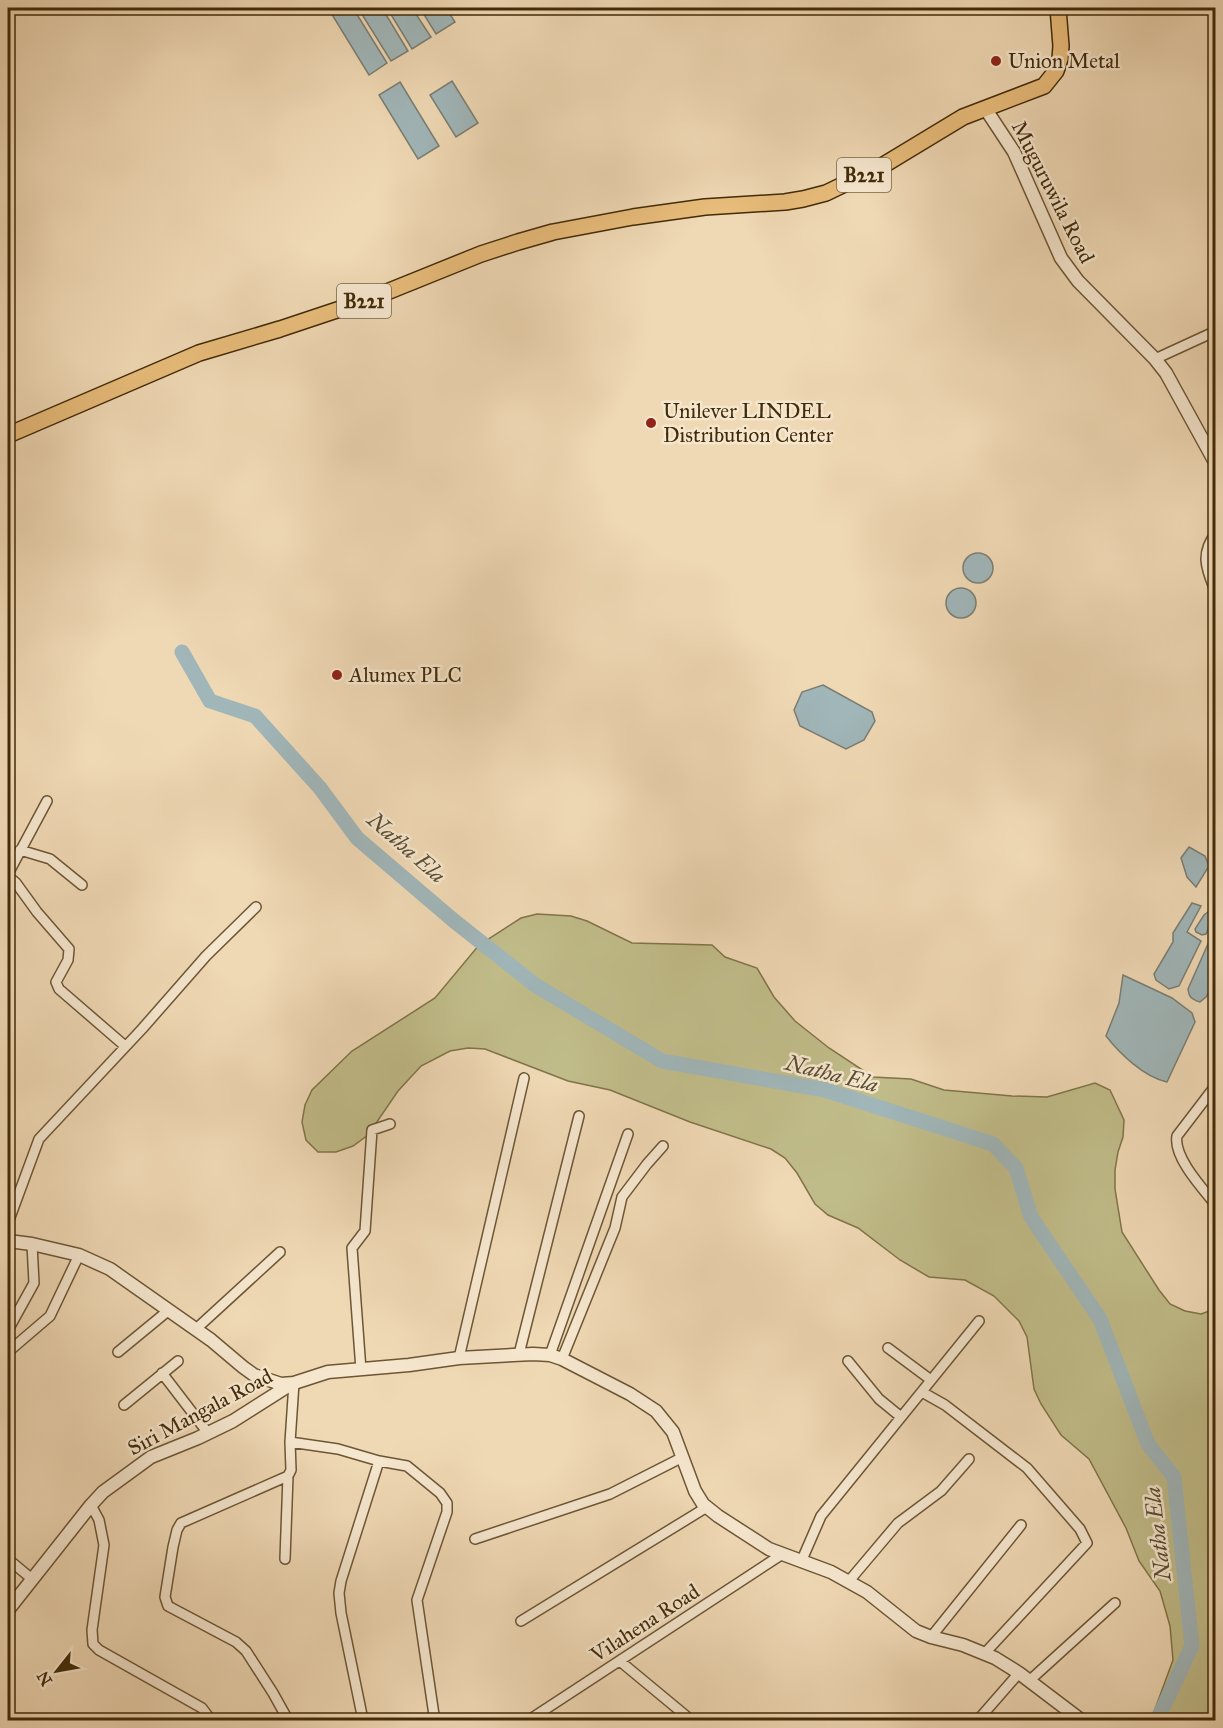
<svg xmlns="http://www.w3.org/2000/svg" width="1223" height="1728" font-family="'IM FELL Great Primer',serif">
<rect width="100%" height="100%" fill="#efd8b4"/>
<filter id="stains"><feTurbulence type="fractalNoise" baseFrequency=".00333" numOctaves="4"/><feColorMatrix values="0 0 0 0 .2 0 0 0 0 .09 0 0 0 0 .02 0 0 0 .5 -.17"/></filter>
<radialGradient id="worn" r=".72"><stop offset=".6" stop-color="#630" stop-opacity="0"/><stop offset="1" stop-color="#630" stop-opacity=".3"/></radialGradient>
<!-- green -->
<path fill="#c0bc89" stroke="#817449" stroke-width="1.5" d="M537,914L571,916L587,921L632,943L712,945L725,957L757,968L774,997L795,1021L829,1048L873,1077L911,1079L944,1090L1012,1096L1047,1097L1095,1083L1110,1090L1124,1120L1123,1137L1118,1152L1115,1170V1189L1122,1232L1159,1290L1170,1304L1185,1311L1201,1314L1215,1309V1720H1151L1173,1660L1170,1626L1160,1591L1139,1561L1126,1528L1089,1459L1061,1435L1041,1404L1034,1389L1027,1337L1019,1321L994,1296L965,1280L929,1277L900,1260L858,1228L828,1215L815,1204L797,1173L785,1158L771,1149L690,1122L610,1090L568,1081L485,1049L468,1048L450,1051L421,1066L398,1091L368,1135L353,1146L336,1152H318L306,1140L302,1122L305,1105L312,1090L352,1051L435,998L479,945L521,918Z"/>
<!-- water -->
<path fill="#a0b6b9" stroke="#7a7e73" stroke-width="1.5" d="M328,8H353L387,63L369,75Z
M358,8H382L408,51L391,61Z
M387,8H412L431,37L412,49Z
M420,8H446L455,22L436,34Z
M452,81L478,123L456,137L430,95Z
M400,82L439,146L418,159L379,95Z
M963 568a15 15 0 1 1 30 0a15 15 0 1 1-30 0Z
M946 603a15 15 0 1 1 30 0a15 15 0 1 1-30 0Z
M823,685L872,712L875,721L864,740L846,749L800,726L794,710L802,692Z
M1189,847L1205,856L1209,866L1196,887L1187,877L1181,858Z
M1192,903L1201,906L1187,932L1201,941L1179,986L1169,989L1156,980L1154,974L1173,942V933Z
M1208,912L1213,916L1206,934L1202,935L1196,932L1195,929L1204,915Z
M1215,928V981L1206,997L1200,1002C1192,999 1189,998 1188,989Z
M1123,975L1172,998L1192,1013L1195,1022L1167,1082C1144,1077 1120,1054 1106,1036L1119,1003Z"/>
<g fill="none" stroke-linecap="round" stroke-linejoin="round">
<!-- river -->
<path stroke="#a0b6b9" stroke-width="15" d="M182,652L210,701L255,716L320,788L357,838L453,920L535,985L662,1061L825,1090L993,1144L1016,1168L1031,1217L1100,1319L1148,1444L1174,1477L1192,1646L1157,1720"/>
<!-- minor casing -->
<g stroke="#6d5634" stroke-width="12">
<path id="minor" d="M1155,359L1216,331
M1216,533C1199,555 1207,570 1216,593
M20,850L50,859L82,885
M8,874L47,801
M8,876L16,883L37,912L69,949L68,960L56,982L59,989L125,1046
M1216,1085L1177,1136C1173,1157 1203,1189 1216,1205
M8,1223L39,1139L142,1029L206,956L256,907
M196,1329L280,1252
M8,1330L34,1283L32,1244
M888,1348L931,1380
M8,1352L50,1316L79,1255
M118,1352L169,1310
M519,1354L579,1116
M550,1355L628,1134
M459,1358L524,1078
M562,1359L615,1228L622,1197L647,1164L663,1146
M848,1361L879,1399L901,1417
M361,1370L352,1248L365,1231L372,1130L390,1124
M162,1373L208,1433
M294,1383L290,1442L338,1449L379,1461L407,1466L440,1493L447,1503V1512L417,1600L434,1715L433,1720
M922,1392L945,1405L1027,1468L1080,1529L1087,1543L985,1653
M124,1405L178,1361
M8,1492L9,1496L8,1498
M91,1505L99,1520L104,1545L92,1630L93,1644L99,1650L202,1708L211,1720
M475,1539L610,1494L683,1457
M8,1559L32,1579
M285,1559L288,1476
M801,1562L821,1516L979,1321
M849,1581L898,1523L941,1491L969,1459
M521,1621L707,1507
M931,1637L1021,1525
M621,1662L691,1720
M1029,1681L1115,1603
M288,1720L273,1693L246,1651L236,1642L168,1606L165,1597L173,1547L177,1530L181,1523L288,1476L291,1470L290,1442
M363,1720L341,1613L339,1593L341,1581L379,1461
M529,1720L781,1555
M978,1720L1019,1673"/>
</g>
<!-- tertiary casing -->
<g stroke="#6d5634" stroke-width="15">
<path id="tertiary" d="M985,108L1014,152L1061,258L1078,281L1155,359L1166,373L1216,464
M8,1241L32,1244L79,1255L110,1269L211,1340L243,1367L254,1375L281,1384L294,1383L328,1372L409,1365L459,1358L533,1354L550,1355L562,1359L630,1394L656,1411L673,1432L695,1491L703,1504L718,1516L769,1549L831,1572L867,1592L916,1631L931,1637L963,1645L995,1658L1019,1673L1081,1720
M8,1610L91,1505L103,1492L151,1457L198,1438L233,1421L293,1383"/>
</g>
<!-- primary casing -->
<g stroke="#422b09" stroke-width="18">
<path id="primary" d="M8,435L199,353L280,329L367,300L481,254L518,242L553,232L633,217L705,207L785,202L803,199L826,193L882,166L963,117L1044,86L1056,71L1060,59L1061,46L1058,8"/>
</g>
<!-- minor -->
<use href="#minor" stroke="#f5e6ce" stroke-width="9"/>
<!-- tertiary -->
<use href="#tertiary" stroke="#f5e6ce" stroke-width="12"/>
<!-- primary -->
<use href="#primary" stroke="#e8bc7a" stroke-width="15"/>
</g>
<!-- markers -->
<g fill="#8f2418" stroke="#f5e6ce" stroke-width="2">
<circle cx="996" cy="61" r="6"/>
<circle cx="651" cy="423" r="6"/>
<circle cx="337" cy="675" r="6"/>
</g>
<g text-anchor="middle" stroke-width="5" stroke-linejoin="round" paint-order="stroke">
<!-- shield labels -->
<g fill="#f5e6ce" stroke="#786344" stroke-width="1.5">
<rect x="837" y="158" width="54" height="34" rx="4.5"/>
<rect x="337" y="284" width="54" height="34" rx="4.5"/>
</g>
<g font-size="20" font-weight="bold" fill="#422b09">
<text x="864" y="182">B221</text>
<text x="364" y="308">B221</text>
</g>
<!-- poi labels -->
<g font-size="21" fill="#422b09" stroke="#f5e6ce" text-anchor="start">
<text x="1008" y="68">Union Metal</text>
<text x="663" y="418">Unilever LINDEL<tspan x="663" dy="24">Distribution Center</tspan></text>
<text x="349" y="682">Alumex PLC</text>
</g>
<!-- street labels -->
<g font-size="21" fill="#422b09" stroke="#f5e6ce">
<text transform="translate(1053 192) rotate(63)" y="7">Muguruwila Road</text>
<text transform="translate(200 1412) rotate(-28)" y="7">Siri Mangala Road</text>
<text transform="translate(645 1623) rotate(-33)" y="7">Vilahena Road</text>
</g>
<!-- water labels -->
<g font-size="22" font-style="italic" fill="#5a4e35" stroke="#f5e6ce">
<text transform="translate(407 847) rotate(41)" y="8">Natha Ela</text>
<text transform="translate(832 1073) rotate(14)" y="8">Natha Ela</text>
<text transform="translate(1157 1534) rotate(-97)" y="8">Natha Ela</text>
</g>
</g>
<!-- margin -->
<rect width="1223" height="1728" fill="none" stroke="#efd8b4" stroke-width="30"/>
<rect x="9" y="9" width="1205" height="1710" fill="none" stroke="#422b09" stroke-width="3"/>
<rect x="15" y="15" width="1193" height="1698" fill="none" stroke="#422b09" stroke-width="1.5"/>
<!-- north arrow -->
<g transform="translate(57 1671) rotate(239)" stroke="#f5e6ce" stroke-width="4.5" paint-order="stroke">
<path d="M0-4.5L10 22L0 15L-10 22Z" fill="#422b09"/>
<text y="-9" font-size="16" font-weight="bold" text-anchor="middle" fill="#422b09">N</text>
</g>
<rect width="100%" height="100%" filter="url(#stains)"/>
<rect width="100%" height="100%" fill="url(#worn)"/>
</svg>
